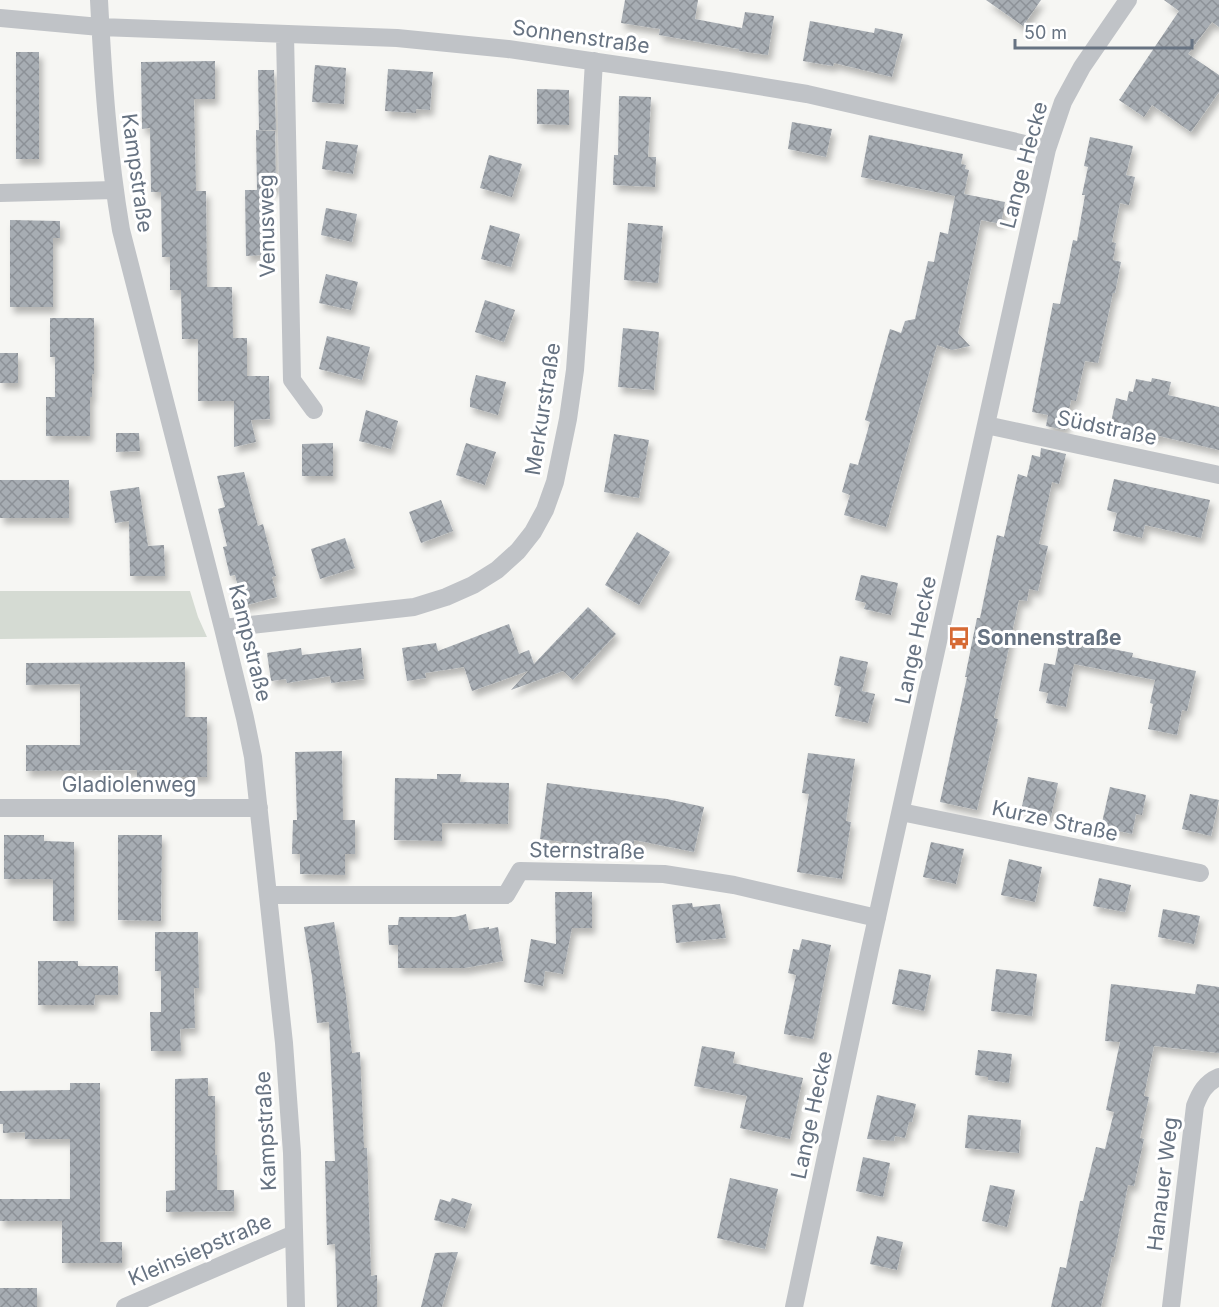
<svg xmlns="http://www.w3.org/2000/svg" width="1219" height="1307" font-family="Inter,sans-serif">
<defs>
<pattern id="building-cross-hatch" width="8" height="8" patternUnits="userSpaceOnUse" patternTransform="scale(1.5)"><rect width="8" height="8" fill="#a7adb3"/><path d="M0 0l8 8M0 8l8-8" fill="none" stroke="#8c9197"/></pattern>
<filter id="shadow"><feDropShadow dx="3.5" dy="6" stdDeviation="3" flood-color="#0004"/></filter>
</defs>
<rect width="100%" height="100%" fill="#f6f6f3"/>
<!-- grass -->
<path fill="#d5dbd3" d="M0,591H190L198,617L207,637L0,639Z"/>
<!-- building -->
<path fill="url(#building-cross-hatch)" filter="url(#shadow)" d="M625,0H698L695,19L742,28L745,12L774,16L768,55L739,51V49L659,35L660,29L621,23Z
M986,0H1041L1023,26Z
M1164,0H1219V27L1212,22L1188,54L1219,75V92L1191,132L1152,105L1144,117L1119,100L1179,11Z
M810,21L874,33L875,28L903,34L892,77L834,63L833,66L803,61Z
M16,52H39V159H16Z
M215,61V99H194L196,191H206L207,287H232L233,338H247V376H269L270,419L251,420L256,442L234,447V401H198V339H182L181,290H170V257H162L161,192H151L150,128L142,129L141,62Z
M315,65L346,68L344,104L312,102Z
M388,69L433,72L430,110L416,109V113L385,111Z
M258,70H274L276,130H259Z
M537,89L569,90V125L537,124Z
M619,96L651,97L648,157H656L655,187L613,185L614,155H618Z
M792,122L832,129L826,157L788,149Z
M256,130L275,131L276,189L257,190Z
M869,135L963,154L961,164L966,165L965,169L969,170L964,194L1005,202L1001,224L981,220L958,333L970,346L952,350L937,345L886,527L844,515L850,495L842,492L850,463L858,465L870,422L865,420L890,329L901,333L905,321L915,319L928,261L934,262L940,232L948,234L955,196L861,177Z
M1090,137L1133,146L1126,175L1135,177L1129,205L1120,203L1112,242L1116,243L1113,260L1121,262L1115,293H1113L1098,363L1085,361L1076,401L1071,400L1065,430L1046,426L1048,415L1032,412L1053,303L1060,304L1073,240L1077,241L1085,195H1082L1088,167L1084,166Z
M326,141L358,145L353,174L322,169Z
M489,155L522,164L512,197L480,188Z
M245,190H264L265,255L246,256Z
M326,208L357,214L352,242L321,235Z
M10,220L60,221V238H53V307H10Z
M628,223L663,226L658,283L624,280Z
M490,225L520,234L511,267L481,259Z
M326,274L358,282L351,310L319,303Z
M485,300L515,310L504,342L475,332Z
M50,318H94V374H92V397H90V436H46V397H55V357H50Z
M623,328L659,332L654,390L618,387Z
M327,336L370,347L362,380L319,369Z
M0,353H18V383H0Z
M476,375L506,382L498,415L470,407V399Z
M1152,378L1171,382L1168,395L1219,407V450L1159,436V439L1131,432L1132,428L1111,423L1116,398L1127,401L1129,391L1133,392L1136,379L1151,382Z
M366,410L398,421L391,449L359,441Z
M116,433H139L140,451L116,452Z
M614,434L649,440L639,498L604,492Z
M333,443V476H302V444Z
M466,443L496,452L485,485L456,475Z
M1041,448L1066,454L1059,484L1052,482L1039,544L1048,546L1038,591L1029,589L1027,601L1019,600L994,718L998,719L977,810L940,802L967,677H965L977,618H980L997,535L1004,537L1018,474L1027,477L1032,455L1040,457Z
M244,472L258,526L263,524L276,576L272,577L277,597L243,606L235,575L230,576L223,547L227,546L218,509L225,507L217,476Z
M1114,479L1210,500L1201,538L1145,525L1142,538L1113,531L1117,513L1107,510Z
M0,480H69V518H0Z
M139,487L148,546L164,545L165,576H130L129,521L115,523L110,491Z
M441,500L453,531L421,543L409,512Z
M637,532L670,552L639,605L605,585Z
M345,538L355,568L320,579L311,549Z
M861,575L898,583L891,615L864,609L866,603L855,600Z
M588,607L616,634L573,680L563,671L511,690L528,671L472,691L464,667L425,673L426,678L407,681L402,648L436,643L438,651L509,624L519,654L529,650L534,664Z
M1060,639L1133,653L1132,657L1196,671L1187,711L1182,710L1177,735L1148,729L1153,704L1150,703L1155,680L1074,664L1066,707L1046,703L1048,693L1039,691L1044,663L1055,665Z
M301,648L302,655L361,648L364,679L331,683L330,676L287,683L286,679L271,681L267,653Z
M840,656L868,662L862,691L875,694L868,723L835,716L841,687L834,685Z
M185,662V717H207V777H137V770L26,771V745H80V684L26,685V663Z
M342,751L343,820H355V854H345V875L300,874V854H292L293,820H297L295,752Z
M808,753L855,759L846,821L851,822L842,879L797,872L809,794L802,793Z
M437,774H461L460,782L509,783L508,824L442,823V841L394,840L395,778L437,779Z
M1028,777L1058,783L1051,817L1021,811Z
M547,783L667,799L704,807L694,852L634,840L633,851L540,839Z
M1110,787L1146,795L1142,815L1136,814L1132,834L1101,827Z
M1190,794L1219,800L1211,836L1182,829Z
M4,835H44V841L74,842V921H53V879H4Z
M118,835H162L161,921L118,920Z
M931,842L964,849L956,884L923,877Z
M1009,859L1042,867L1035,902L1001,895Z
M1099,878L1131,885L1125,912L1093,906Z
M555,892H592V928H572L563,974L545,971L543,986L524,982L531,939L556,944Z
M692,903L693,907L720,904L726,938L676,943L672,905Z
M1163,909L1200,916L1194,944L1158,937Z
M466,914L469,930L489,927V929L498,927L503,961L465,968H398V945H389L388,925H398L399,917H455Z
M334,922L346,996L352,1053L360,1052L364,1148H367L371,1276L377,1275V1307H337L335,1244L327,1245L325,1161H335L329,1022L317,1023L312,976L304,927Z
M155,932H198L199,988H194L195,1028L180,1029L181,1051H151L150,1012H161V971H155Z
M802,939L831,945L813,1039L784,1034V1032L796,975L788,973L793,949L799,950Z
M38,961H78V966H118V995H95L94,1005H38Z
M899,969L931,975L924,1011L892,1004Z
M996,969L1037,974L1032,1016L991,1011Z
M1111,984L1195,994L1197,984L1219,987V1053L1154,1046L1144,1096L1149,1097L1140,1138L1144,1139L1134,1186L1128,1185L1114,1257H1112L1101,1307H1051L1060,1267L1066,1268L1080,1201H1083L1096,1147L1105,1149L1114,1112L1106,1110L1120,1042L1105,1041Z
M702,1046L735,1052L733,1063L803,1078L790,1139L740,1128L747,1096L694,1086Z
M978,1050L1012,1054L1009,1083L988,1080V1077L975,1075Z
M208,1078V1096H215V1155H217V1190H234V1211L166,1212V1191L175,1190V1079Z
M70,1083H100V1242H122V1263H62V1221H0V1199H70V1139H25V1132L3,1133V1124H0V1091L70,1090Z
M877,1095L916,1104L912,1122H909L905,1138L895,1136L894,1141L867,1139Z
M968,1115L1021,1120L1019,1153L965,1148Z
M863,1157L890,1163L883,1197L856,1191Z
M730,1178L778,1189L765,1249L717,1238Z
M990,1185L1015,1190L1007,1227L982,1221Z
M452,1198L472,1204L465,1228L434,1220L440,1199L450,1202Z
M877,1236L903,1242L897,1270L870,1264Z
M458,1252L442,1307H421L435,1253Z
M0,1288H37V1307H0Z"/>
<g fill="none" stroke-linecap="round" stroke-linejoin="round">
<!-- minor -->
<path stroke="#c0c3c7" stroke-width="18" d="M99,0C103,77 108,154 121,230L223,628L245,718L253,757L284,1043L292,1153L296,1307
M0,18L100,27L397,38L508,49L728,81L807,94L1047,149
M285,34L292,380L314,410
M0,193L114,190
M986,425L1219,475
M223,628L414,607L446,597L473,585L497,570L518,551L533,532L545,510L555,482L568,419L575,370L579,315L594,61
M0,808H259
M901,812L1200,873
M269,895H506L520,871L664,874L734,885L877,918
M125,1307L294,1234
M794,1307L870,949L1047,149L1063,102L1082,67L1128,0
M1171,1307L1195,1106C1200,1093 1205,1083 1219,1077"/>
</g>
<!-- icons -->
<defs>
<g id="bus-bare" transform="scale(1.8)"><path d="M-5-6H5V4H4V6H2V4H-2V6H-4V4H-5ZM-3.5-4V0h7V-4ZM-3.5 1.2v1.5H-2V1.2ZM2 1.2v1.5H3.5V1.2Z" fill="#d66a34" stroke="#fff" stroke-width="2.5" paint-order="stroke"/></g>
</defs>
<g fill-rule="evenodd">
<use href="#bus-bare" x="959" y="638"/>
</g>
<g text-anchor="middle" stroke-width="6" stroke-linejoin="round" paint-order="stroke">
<!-- street labels -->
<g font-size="21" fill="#677382" stroke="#fff">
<text transform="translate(581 37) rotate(8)" y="7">Sonnenstraße</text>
<text transform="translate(1024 165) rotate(-75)" y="7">Lange Hecke</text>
<text transform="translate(137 173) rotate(82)" y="7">Kampstraße</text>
<text transform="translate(267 226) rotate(-91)" y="7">Venusweg</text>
<text transform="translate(543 409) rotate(-81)" y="7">Merkurstraße</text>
<text transform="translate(1107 428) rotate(12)" y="7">Südstraße</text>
<text transform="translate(916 640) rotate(-78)" y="7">Lange Hecke</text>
<text transform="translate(250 643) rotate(76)" y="7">Kampstraße</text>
<text x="129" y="792">Gladiolenweg</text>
<text transform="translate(1055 821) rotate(12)" y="7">Kurze Straße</text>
<text transform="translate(587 851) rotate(1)" y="7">Sternstraße</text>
<text transform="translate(812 1115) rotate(-78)" y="7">Lange Hecke</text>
<text transform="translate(266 1131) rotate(-93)" y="7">Kampstraße</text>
<text transform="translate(1163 1184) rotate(-83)" y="7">Hanauer Weg</text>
<text transform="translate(200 1250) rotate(-23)" y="7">Kleinsiepstraße</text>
</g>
<!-- poi labels -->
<g font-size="21" font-weight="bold" fill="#677382" stroke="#fff" text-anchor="start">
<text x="977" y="645">Sonnenstraße</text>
</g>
</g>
<!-- scale -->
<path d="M1015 39v9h177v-9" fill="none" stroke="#677382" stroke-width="3"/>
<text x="1024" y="39" font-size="18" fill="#677382" stroke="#ffffff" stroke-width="4.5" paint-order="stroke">50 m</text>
</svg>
